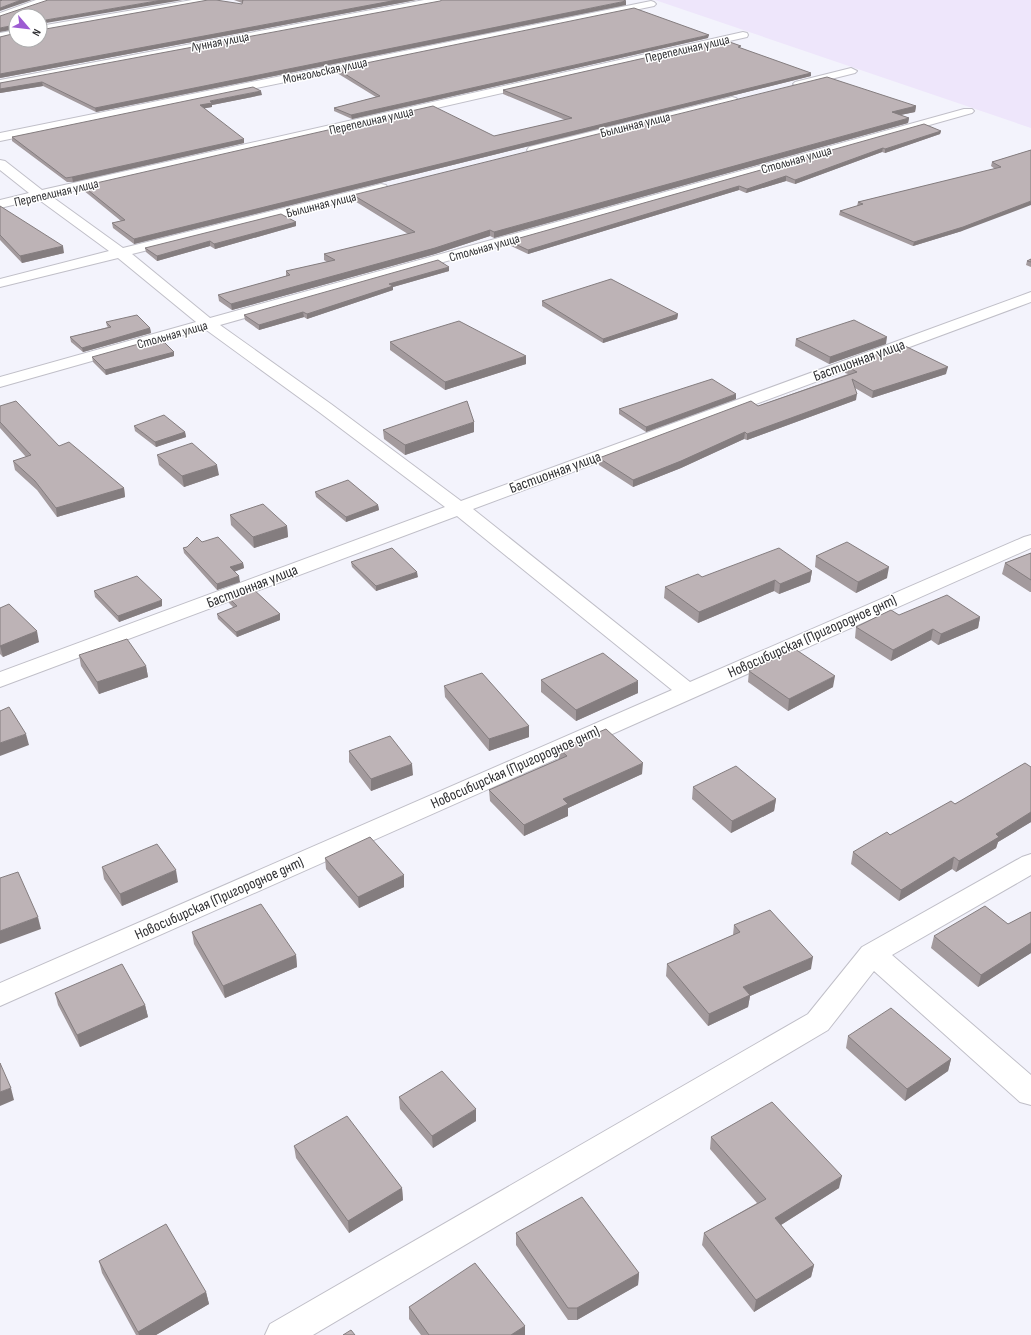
<svg xmlns="http://www.w3.org/2000/svg" width="1031" height="1335" font-family="'Sofia Sans Condensed',sans-serif">
<rect width="100%" height="100%" fill="#f3f3fc"/>
<!-- industrial -->
<path fill="#eee6fb" d="M655,0H1031V128Z"/>
<g fill="none" stroke-linecap="round" stroke-linejoin="round">
<!-- street casing -->
<g stroke="#c0bfc8" stroke-width="2">
<path id="street" d="M36,0H50L48,2L0,19V13Z
M192,0H214L209,3L40,32V26Z
M424,0H445L440,3L0,86V80Z
M651,1L654,2L656,4L654,6L0,141V133Z
M16,30V36L0,39V33Z
M743,32L747,33L748,35L747,37L51,196L123,248L381,184L386,185L388,188L386,191L132,254L210,318L964,109H972L974,111L972,113L220,325L331,404L461,501L1031,292V302L473,509L690,682L1024,537L1031,535V548L0,1006V983L672,690L457,516L0,687V672L445,507L319,412L205,329L0,387V377L196,322L118,258L0,287V279L109,251L38,199L0,208V200L29,193L0,170V160L5,161L42,190Z
M851,68L857,71L855,73L799,87L793,84L795,82Z
M732,97L736,98L738,100L736,102L533,154L529,153L527,150L529,147Z
M1031,854V875L892,955L1031,1075V1105L1020,1102L874,971L828,1030L313,1335H265L270,1324L808,1014L862,947L1022,857Z"/>
</g>
<!-- street -->
<use href="#street" fill="#fff" fill-rule="evenodd"/>
</g>
<!-- wall -->
<path fill="#a39a9d" d="M234,0H416L0,78V37L242,4V3Z
M626,5L96,112L43,86L0,93V83Z
M708,38L352,119L334,111V108L376,97L337,73V69Z
M741,48L811,76L134,244L113,228L112,223L121,221L83,190V186L494,136L565,120L503,94V90Z
M262,95L212,105V107L204,108L244,143L73,182H67L12,141V137Z
M916,106L915,112L900,115L909,118L908,123L494,238L490,236L435,254L232,310L219,301L218,295L286,276V271L327,262L324,260V254L408,234L353,200V195Z
M941,131L940,134L885,153L882,152L795,184L786,181L746,193L739,190L528,254L509,245V241Z
M1031,150L962,231L913,246L839,215L840,211L857,206L858,202L995,169L991,166L992,162Z
M0,206L64,253L22,263L0,240Z
M296,222V226L215,249L210,246L157,261L146,252L145,248Z
M1031,259V267L1026,265L1027,261Z
M449,267V271L393,287V290L307,319L304,317L259,330L245,320L244,315Z
M542,301L678,314L677,319L603,343L542,306Z
M106,322L150,328L151,333L83,352L71,342L70,337L108,327L107,326Z
M796,339L886,344L829,364L795,346Z
M390,342L526,364L445,390L390,350Z
M174,352V356L106,375L93,362L92,357Z
M846,366L946,374L872,398L855,388L856,400L747,440L744,439L681,468L633,487L599,465V458L758,406L848,374L845,373Z
M736,399L646,432L619,414V409Z
M0,406L59,446L124,488L125,497L57,517L37,490L15,470L13,461L26,457L0,428Z
M134,426L185,432L186,437L156,447L135,431Z
M383,430L474,432L405,455L384,439Z
M157,455L219,475L184,487L159,465Z
M315,492L378,505L379,510L346,522L316,497Z
M230,515L287,526L288,537L254,548L231,525Z
M202,542L243,563L244,568L234,572L240,582L217,590L184,553L183,548Z
M1031,553V592H1030L1002,574L1005,563Z
M816,556L887,578L856,593L815,567Z
M351,562L418,577L376,591L352,567Z
M812,571L810,582L779,594L774,591L698,623L664,598L665,587L702,577Z
M94,591L162,606L119,622L95,597Z
M228,597L280,614V620L237,637L218,619L217,614L234,608L229,603Z
M0,608L39,642L3,657L0,654Z
M899,615L980,617L978,628L938,645L931,640L891,661L855,638L856,627Z
M79,655L146,666L148,677L99,694L81,666Z
M749,671L833,687L788,711L748,682Z
M541,680L638,693L576,721L541,692Z
M444,686L529,726V737L489,751L445,697Z
M559,749L642,774L568,808V816L524,836L490,801L489,790L559,759Z
M349,751L413,775L371,791L349,762Z
M1031,767V822L998,842L996,848L956,872L952,869L899,901L851,864L853,852L890,835Z
M693,787L776,799L774,811L731,833L692,799Z
M325,858L404,887L359,908L326,869Z
M102,867L178,882L122,906L104,879Z
M1031,912V953L978,987L931,948L934,936L1008,924Z
M734,925L811,969L750,996L748,1007L708,1026L666,976L667,964L733,935Z
M192,932L296,955L297,967L225,998L194,944Z
M55,993L145,1005L148,1017L80,1047L58,1005Z
M848,1036L951,1059L948,1071L905,1101L846,1048Z
M399,1097L476,1121L433,1148L400,1109Z
M711,1137L839,1188L781,1225L814,1265L811,1277L754,1312L702,1245L704,1233L757,1203L710,1149Z
M294,1146L402,1188L403,1200L349,1233L296,1158Z
M516,1233L639,1273L638,1285L577,1320H568L516,1245Z
M99,1261L206,1292L209,1304L156,1335H136L102,1273Z
M409,1307L525,1326V1335H421L409,1319Z"/>
<!-- shaded-wall -->
<path fill="#847d7f" d="M21,0H32L0,11V8Z
M162,0H183L40,24V21Z
M397,0H416L0,78V74Z
M626,1V5L96,112L95,108Z
M15,25L16,29L0,32V28Z
M709,35L708,38L352,119L351,115Z
M811,73V76L134,244V239Z
M42,82L43,86L0,93V89Z
M261,91L262,95L212,105V107L201,109L200,105L210,101Z
M916,106L915,112L891,117L892,112Z
M909,118L908,123L494,238V232Z
M941,131L940,134L885,153V149Z
M244,139V143L73,182L72,177Z
M883,148L882,152L795,184V180Z
M786,176V181L746,193L747,189Z
M739,186V190L528,254V250Z
M1031,201V205L962,231L913,246L914,242Z
M296,222V226L215,249L214,244Z
M490,230V236L435,254L232,310L231,304Z
M210,241V246L157,261V256Z
M63,246L64,253L22,263L20,256Z
M449,267V271L393,287V290L307,319V314L389,284Z
M303,312L304,317L259,330V325Z
M678,314L677,319L603,343V339Z
M150,328L151,333L83,352L82,348Z
M887,337L886,344L829,364L830,357Z
M174,352V356L106,375L105,370Z
M526,356V364L445,390V382Z
M948,367L946,374L872,398L873,391Z
M736,394V399L646,432V427Z
M857,394L856,400L747,440V434Z
M474,422V432L405,455V445Z
M185,432L186,437L156,447L155,442Z
M745,432L744,439L681,468L633,487V480Z
M217,465L219,475L184,487L182,476Z
M124,488L125,497L57,517L56,508Z
M378,505L379,510L346,522V517Z
M287,526L288,537L254,548L253,537Z
M243,563L244,568L230,573V567Z
M889,567L887,578L856,593L858,582Z
M812,571L810,582L779,594L780,584Z
M417,572L418,577L376,591V586Z
M239,576L240,582L217,590V584Z
M775,580L774,591L698,623L699,612Z
M162,600V606L119,622L118,616Z
M280,614V620L237,637L236,632Z
M980,617L978,628L938,645L941,634Z
M933,629L931,640L891,661L893,650Z
M37,631L39,642L3,657L0,646Z
M146,666L148,677L99,694L97,682Z
M835,676L833,687L788,711L789,699Z
M638,681V693L576,721V710Z
M529,726V737L489,751V739Z
M26,734L29,745L0,756V743Z
M643,763L642,774L568,808V816L524,836V825L563,799Z
M412,764L413,775L371,791V779Z
M776,799L774,811L731,833L732,821Z
M1031,812V822L998,842L996,848L956,872L959,861L996,834Z
M954,857L952,869L899,901L901,890Z
M176,870L178,882L122,906L120,894Z
M404,875V887L359,908L358,897Z
M38,917L41,929L0,944V931Z
M1031,943V953L978,987L981,975Z
M296,955L297,967L225,998L223,986Z
M813,957L811,969L750,996L748,1007L708,1026L709,1014L743,987Z
M145,1005L148,1017L80,1047L77,1035Z
M951,1059L948,1071L905,1101L907,1089Z
M11,1088L14,1100L0,1106V1092Z
M476,1109V1121L433,1148L432,1136Z
M842,1176L839,1188L773,1230L775,1218Z
M402,1188L403,1200L349,1233L348,1221Z
M814,1265L811,1277L754,1312L756,1300Z
M639,1273L638,1285L577,1320V1308Z
M206,1292L209,1304L156,1335H139L138,1332Z
M525,1326V1335H511Z"/>
<!-- building -->
<path fill="#bdb3b6" stroke="#847d7f" d="M0,0L1,1L2,0H21L0,8Z
M48,0H162L40,21V16H16V26L15,25L0,28V16Z
M208,0H216L242,4L243,0H242H397L0,74V37L16,33V40H40V30Z
M442,0H623L626,1L95,108L42,82L0,89V83L440,1Z
M634,8L709,35L351,115L334,108L380,96L337,69Z
M724,40L741,46L738,47L811,73L134,239L112,223L125,220L83,186L433,106L494,136L572,118L503,90Z
M827,77L916,106L892,112L909,118L494,232L490,230L435,248L231,304L218,295L290,275L286,271L335,260L324,254L415,232L353,195Z
M253,87L261,91L210,101L212,103L200,105L244,139L72,177L66,178L12,137Z
M924,124L941,131L885,149L883,148L795,180L786,176L747,189L739,186L528,250L509,241Z
M1031,150V201L963,227L914,242L840,211L863,204L858,202L1001,167L992,162Z
M0,206L63,246L20,256L0,235Z
M281,214L296,222L214,244L210,241L157,256L145,248Z
M1031,259V262L1027,261Z
M438,260L449,267L389,284L393,286L307,314L303,312L259,325L244,315Z
M611,279L678,314L603,339L542,301Z
M137,315L150,328L82,348L70,337L111,327L106,322Z
M854,320L887,337L830,357L796,339Z
M459,321L526,356L445,382L390,342Z
M160,338L174,352L105,370L92,357Z
M903,345L948,367L873,391L852,379L857,394L747,434L745,432L681,461L633,480L599,458L751,401L758,406L857,372L846,366Z
M712,379L736,394L646,427L619,409Z
M16,401L59,446L69,442L124,488L56,508L35,481L13,461L31,455L0,422V406Z
M467,401L474,422L405,445L383,430Z
M164,415L185,432L155,442L134,426Z
M192,443L217,465L182,476L157,455Z
M348,480L378,505L346,517L315,492Z
M263,504L287,526L253,537L230,515Z
M197,537L202,542L218,537L243,563L230,567L239,576L217,584L183,548L187,547Z
M847,542L889,567L858,582L816,556Z
M392,548L417,572L376,586L351,562Z
M779,548L812,571L780,584L775,580L699,612L665,587L698,574L702,577Z
M1031,553V580L1005,563Z
M137,576L162,600L118,616L94,591Z
M252,588L280,614L236,632L217,614L237,606L228,597Z
M947,595L980,617L941,634L933,629L893,650L856,627L891,610L899,615Z
M9,604L37,631L0,646V608Z
M127,639L146,666L97,682L79,655Z
M795,649L835,676L789,699L749,671Z
M603,653L638,681L576,710L541,680Z
M482,673L529,726L489,739L444,686Z
M9,707L26,734L0,743V711Z
M606,729L643,763L563,799L568,804L524,825L489,790L567,756L559,749Z
M390,736L412,764L371,779L349,751Z
M1025,763L1031,767V812L996,834L999,837L959,861L954,857L901,890L853,852L887,832L890,835L951,801L955,804Z
M736,766L776,799L732,821L693,787Z
M370,837L404,875L358,897L325,858Z
M157,844L176,870L120,894L102,867Z
M18,872L38,917L0,931V878Z
M261,904L296,955L223,986L192,932Z
M985,906L1008,924L1031,912V943L981,975L934,936Z
M770,910L813,957L743,987L750,995L709,1014L667,964L740,932L734,925Z
M122,964L145,1005L77,1035L55,993Z
M891,1008L951,1059L907,1089L848,1036Z
M0,1063L11,1088L0,1092Z
M442,1071L476,1109L432,1136L399,1097Z
M772,1102L842,1176L775,1218L814,1265L756,1300L704,1233L766,1199L711,1137Z
M347,1116L402,1188L348,1221L294,1146Z
M582,1197L639,1273L577,1308H568L516,1233Z
M166,1224L206,1292L138,1332L99,1261Z
M475,1263L525,1326L511,1335H429L409,1307Z
M351,1330L355,1335H343Z"/>
<g text-anchor="middle" stroke-width="3" stroke-linejoin="round" paint-order="stroke">
<!-- far-street labels -->
<g font-size="13" fill="#2f2f32" stroke="#fff">
<text transform="translate(220 41) rotate(-11)" y="5">Лунная улица</text>
<text transform="translate(687 48) rotate(-13)" y="5">Перепелиная улица</text>
<text transform="translate(325 70) rotate(-12)" y="5">Монгольская улица</text>
<text transform="translate(371 120) rotate(-13)" y="5">Перепелиная улица</text>
<text transform="translate(635 124) rotate(-14)" y="5">Былинная улица</text>
<text transform="translate(796 159) rotate(-16)" y="5">Стольная улица</text>
<text transform="translate(56 192) rotate(-13)" y="5">Перепелиная улица</text>
<text transform="translate(321 204) rotate(-14)" y="5">Былинная улица</text>
<text transform="translate(484 247) rotate(-16)" y="5">Стольная улица</text>
<text transform="translate(172 334) rotate(-16)" y="5">Стольная улица</text>
</g>
<!-- street labels -->
<g font-size="15" fill="#2f2f32" stroke="#fff">
<text transform="translate(859 360) rotate(-20)" y="5">Бастионная улица</text>
<text transform="translate(555 472) rotate(-20)" y="5">Бастионная улица</text>
<text transform="translate(252 586) rotate(-21)" y="5">Бастионная улица</text>
<text transform="translate(812 636) rotate(-24)" y="5">Новосибирская (Пригородное днт)</text>
<text transform="translate(515 767) rotate(-24)" y="5">Новосибирская (Пригородное днт)</text>
<text transform="translate(219 898) rotate(-24)" y="5">Новосибирская (Пригородное днт)</text>
</g>
</g>
<!-- north arrow -->
<g transform="translate(28 28) rotate(118)"><circle r="19" fill="#ffffff" stroke="#acacad"/>
<path d="M0-3L7 15L0 10L-7 15Z" fill="#9d5cd2"/>
<text y="-6" font-size="11" font-weight="bold" text-anchor="middle" fill="#2f2f32">N</text>
</g>
</svg>
